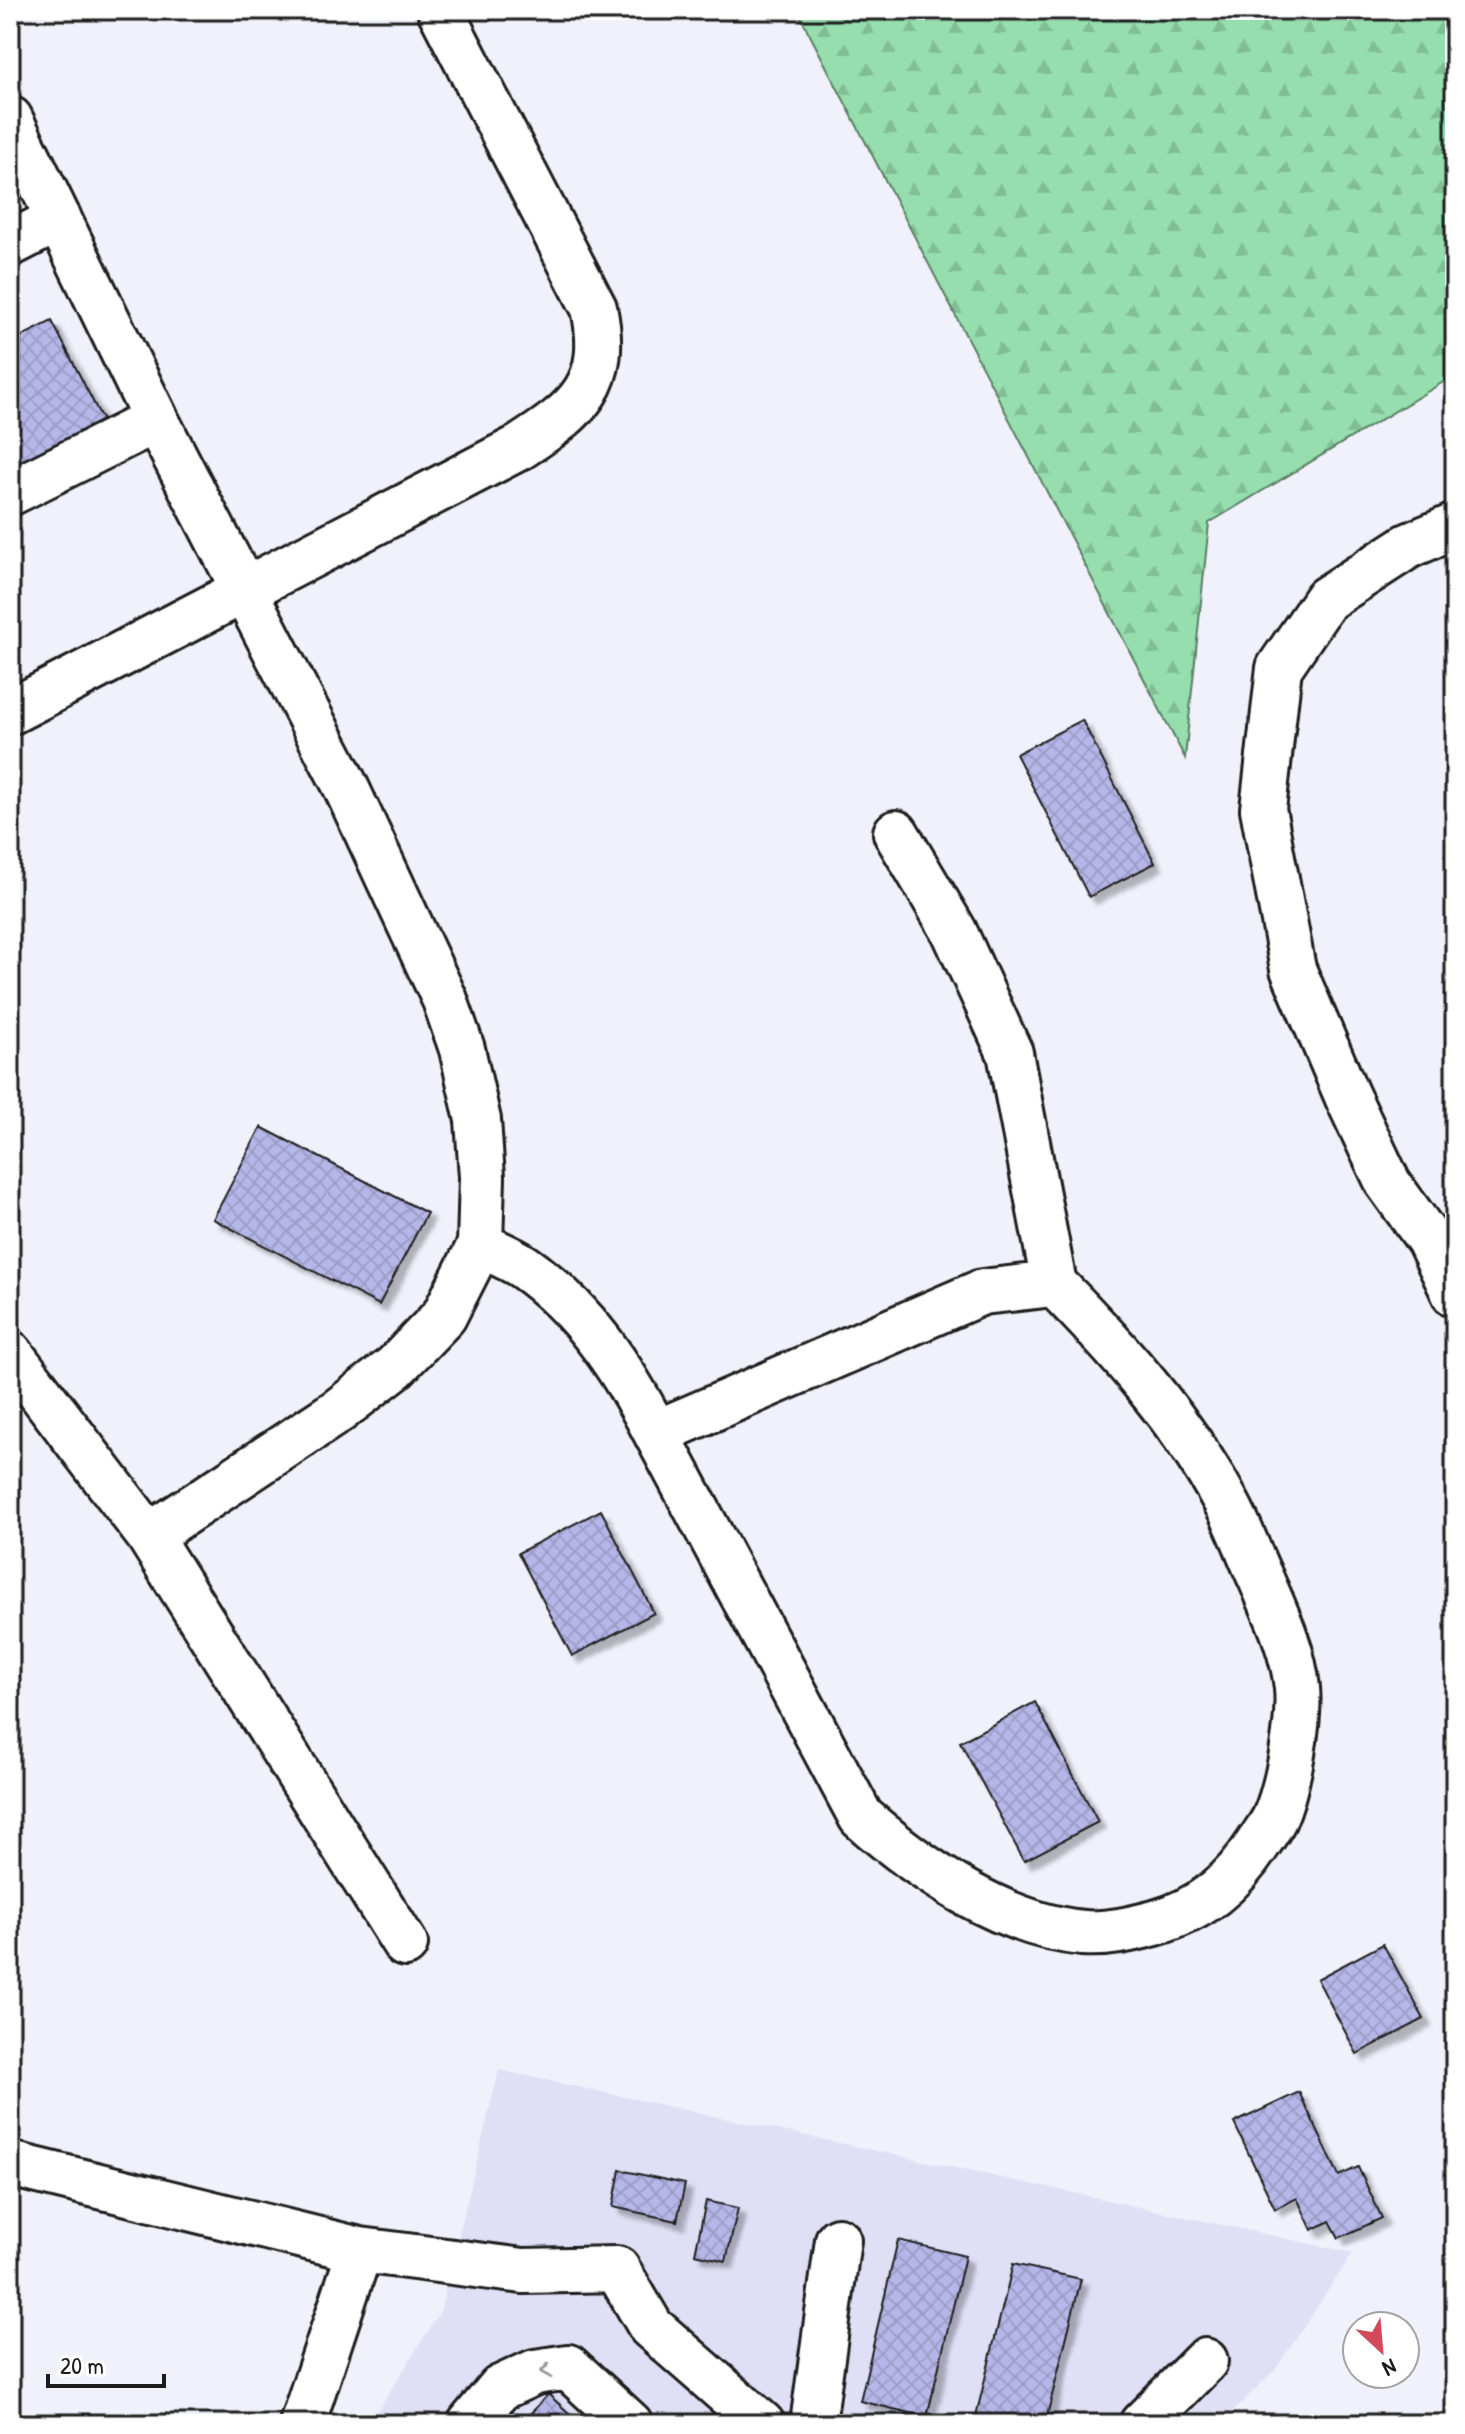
<svg xmlns="http://www.w3.org/2000/svg" width="1465" height="2434" font-family="'Patrick Hand',sans-serif">
<defs>
<pattern id="forest-firs" width="22" height="20" patternUnits="userSpaceOnUse" patternTransform="scale(2)"><rect width="22" height="20" fill="#96dead"/><path d="M5 1l3.5 6h-7zM16 11l3.5 6h-7z" fill="#81be94"/></pattern>
<pattern id="building-cross-hatch" width="8" height="8" patternUnits="userSpaceOnUse" patternTransform="scale(2)"><rect width="8" height="8" fill="#b6b7e9"/><path d="M0 0l8 8M0 8l8-8" fill="none" stroke="#9c9dc7"/></pattern>
<filter id="shadow"><feDropShadow dx="7" dy="7" stdDeviation="2" flood-color="#0004"/></filter>
</defs>
<rect width="100%" height="100%" fill="#f0f1fb"/>
<filter id="ink" filterUnits="userSpaceOnUse"><feTurbulence type="fractalNoise" baseFrequency=".0125" numOctaves="2"/><feDisplacementMap in="SourceGraphic" scale="16" xChannelSelector="R" yChannelSelector="G"/><feConvolveMatrix kernelMatrix="1 2 1 2 8 2 1 2 1" color-interpolation-filters="sRGB"/></filter>
<g filter="url(#ink)">
<!-- built -->
<path fill="#dfe0f6" d="M499,2070L1353,2253L1275,2370L1220,2424H369L440,2312Z"/>
<!-- forest -->
<path fill="url(#forest-firs)" stroke="#597d64" stroke-width="2" d="M797,10H1455V375L1209,523L1185,758Z"/>
<!-- building -->
<path fill="url(#building-cross-hatch)" stroke="#1c1c1c" stroke-width="2" filter="url(#shadow)" d="M52,321L104,423L10,470V342Z
M1082,720L1155,863L1089,897L1016,754Z
M261,1127L427,1213L379,1305L213,1219Z
M601,1510L654,1613L572,1656L518,1553Z
M1035,1702L1098,1822L1024,1861L960,1742Z
M1383,1944L1424,2019L1357,2054L1317,1979Z
M1299,2092L1339,2176L1358,2167L1382,2218L1339,2238L1330,2221L1312,2230L1297,2198L1275,2209L1234,2123Z
M620,2170L685,2184L677,2221L613,2207Z
M706,2201L738,2208L726,2261L695,2254Z
M898,2240L965,2256L927,2417L860,2401Z
M1013,2264L1081,2279L1045,2424H974Z
M548,2394L581,2424H521Z"/>
<g fill="none" stroke-linecap="round" stroke-linejoin="round">
<!-- minor casing -->
<g stroke="#1c1c1c" stroke-width="50">
<path id="minor" d="M10,119L156,420L345,785L445,1000L462,1049L478,1120L482,1177L480,1245L444,1316L395,1367L338,1411L149,1536
M10,244L59,219
M10,493L156,420
M1455,526L1408,546L1326,599L1279,668L1263,809L1293,969L1347,1096L1388,1183L1429,1240L1455,1295
M10,712L520,447C579,409 610,384 594,308L440,10
M896,833L954,931L1010,1053L1054,1284
M480,1245C495,1252 511,1258 524,1267C584,1309 623,1369 656,1433L861,1817C921,1870 1002,1925 1083,1933C1107,1935 1132,1929 1155,1923C1201,1910 1232,1884 1258,1844C1263,1836 1270,1827 1274,1819C1288,1788 1300,1721 1297,1688C1293,1649 1276,1614 1261,1579C1249,1554 1240,1526 1226,1502C1181,1419 1119,1350 1054,1284L982,1292L656,1433
M10,1353L149,1536L405,1944
M10,2164L360,2250L523,2271L617,2269L651,2327L762,2424
M302,2424L360,2250
M470,2424L500,2388L535,2372L568,2367L630,2424
M813,2424L838,2240
M1142,2424L1205,2361"/>
</g>
<!-- minor -->
<use href="#minor" stroke="#fff" stroke-width="44"/>
</g>
<!-- one-way arrows -->
<defs><path id="oneway-chevron" d="M-2-3.5L2.5 0L-2 3.5" fill="none" stroke-width="1.6" stroke-linecap="round" stroke-linejoin="round" transform="scale(2)"/></defs>
<use stroke="#999" href="#oneway-chevron" transform="translate(546 2371) rotate(171)"/>
</g>
<!-- margin -->
<rect width="1465" height="2434" fill="none" stroke="#fff" stroke-width="40"/>
<rect x="20" y="20" width="1425" height="2394" fill="none" stroke="#1c1c1c" stroke-width="3" filter="url(#ink)"/>
<!-- north arrow -->
<g transform="translate(1381 2350) rotate(154)"><circle r="38" fill="#ffffff" stroke="#a4a4a4" stroke-width="2"/>
<path d="M0-6L14 30L0 20L-14 30Z" fill="#d1495b"/>
<text y="-12" font-size="22" font-weight="bold" text-anchor="middle" fill="#1c1c1c">N</text>
</g>
<!-- scale -->
<path d="M48 2374v12h116v-12" fill="none" stroke="#1c1c1c" stroke-width="4"/>
<text x="60" y="2374" font-size="24" fill="#1c1c1c" stroke="#ffffff" stroke-width="6" paint-order="stroke">20 m</text>
</svg>
